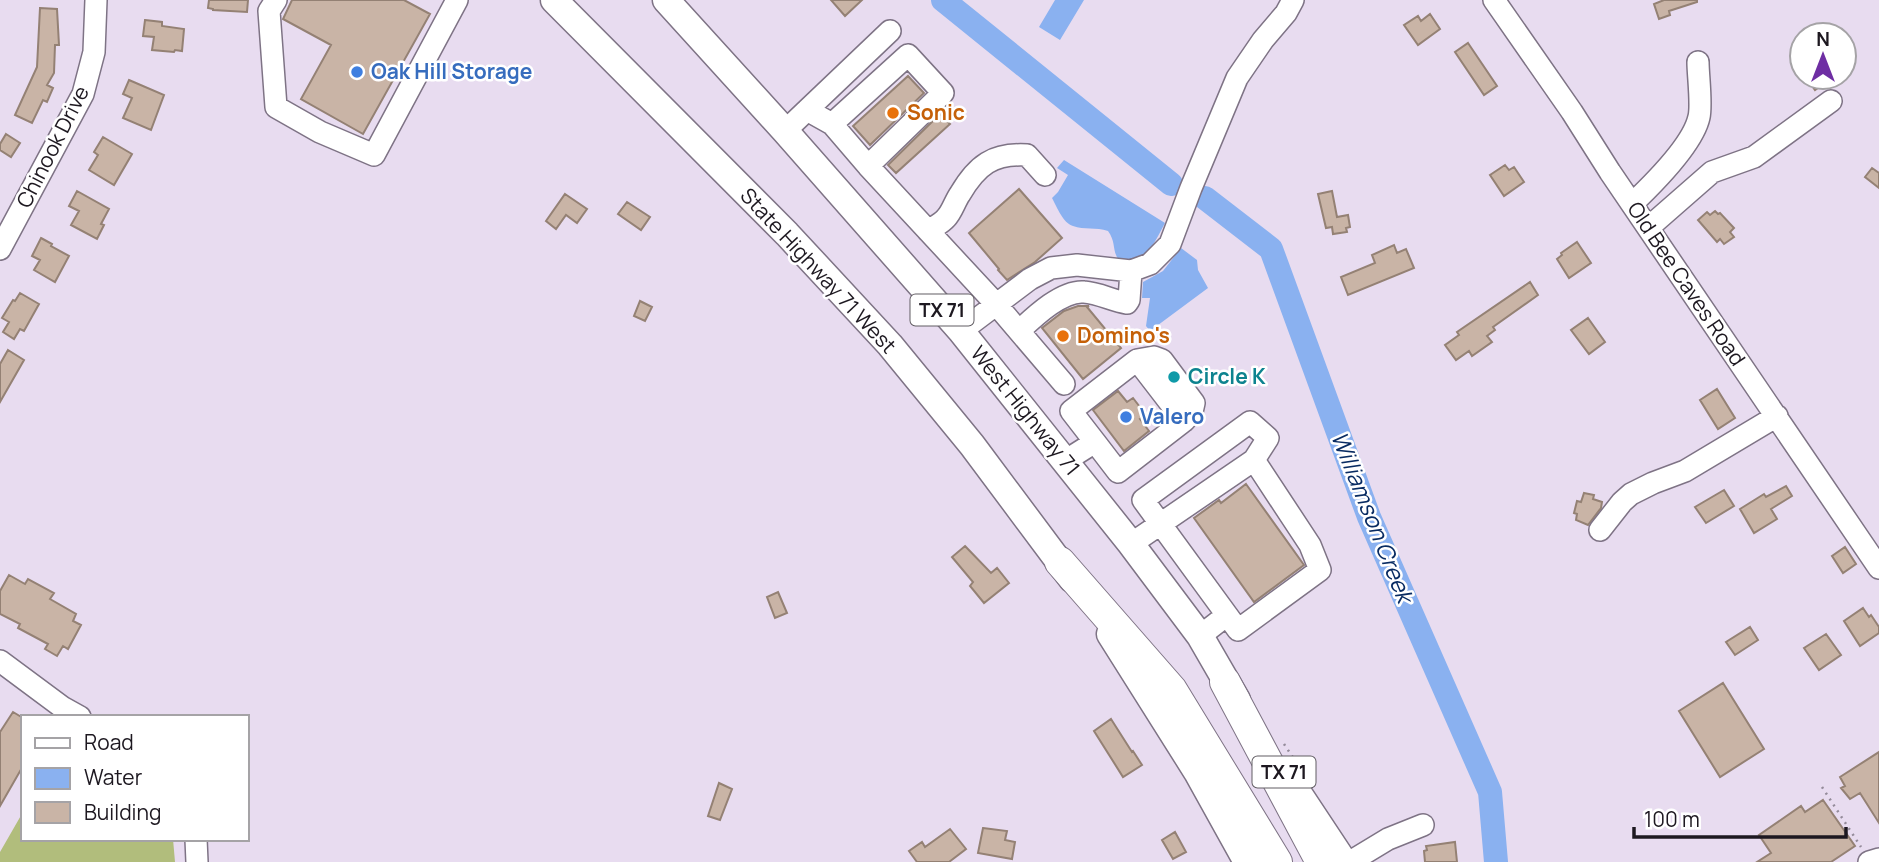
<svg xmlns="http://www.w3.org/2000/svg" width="1879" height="862" font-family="Manrope,sans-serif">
<rect width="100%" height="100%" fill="#e8dcf0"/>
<!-- green -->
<path fill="#b1bd7c" d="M23,812V839H173L175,862H0V852Z"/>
<!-- water -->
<path fill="#8ab1f0" d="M1055,0H1084L1060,40L1039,27Z
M1064,160L1165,223C1153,245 1147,264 1118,259C1112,249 1116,242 1108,231C1096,227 1084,230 1073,226C1063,223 1057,207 1052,198L1058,192L1068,175L1057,168Z
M1181,248L1197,260L1198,270L1208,288L1150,331L1146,326L1150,298H1142L1143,282L1163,271Z"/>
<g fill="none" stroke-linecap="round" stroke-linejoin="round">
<!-- river -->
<path stroke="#8ab1f0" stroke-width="24" d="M943,0L1171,184
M1205,198L1271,249L1369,517L1490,792L1496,862"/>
</g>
<!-- building -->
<path fill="#c9b4a6" stroke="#948174" stroke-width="2" d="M209,0H248L247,12L213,10V9L208,8Z
M292,0H404L430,14L363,134L301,99L331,45L283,19Z
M831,0H862L845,16Z
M1664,0H1697V2L1669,11L1670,15L1659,19L1654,4Z
M40,8L57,9L59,45H55L54,73L47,85L53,88L47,102L43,100L32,123L15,115L37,67Z
M1430,14L1440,29L1418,45L1404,25L1418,16L1421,21Z
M145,20L162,22V26L184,29L182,51L175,50L174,52L152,50L154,37L143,36Z
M1468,43L1497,86L1484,95L1455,52Z
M908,76L924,93L870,145L853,126Z
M1806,77H1833L1815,90Z
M129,80L164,95L151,130L123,118L132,98L123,94Z
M940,114L950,124L896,173L888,165Z
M6,134L20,143L11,157L0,150V144Z
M103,137L132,154L114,185L89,170L98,155L94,152Z
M1505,165L1509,170L1514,167L1524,182L1504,196L1490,175Z
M1872,168L1879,173V188L1865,177Z
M1019,189L1062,238L1035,262L1007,280L998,270L999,269L969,233Z
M77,191L109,209L101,224L104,225L97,239L71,225L79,211L69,206Z
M1332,191L1337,217L1348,215L1350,227L1346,228L1347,232L1333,234L1332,227L1326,228L1318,194Z
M565,194L587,209L577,223L566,215L556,229L546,221Z
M627,202L650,217L641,230L618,214Z
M1715,211L1718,214L1720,213L1734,228L1730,232L1734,237L1724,244L1720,239L1717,242L1698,220L1707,212L1710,215Z
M41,238L52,244L51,246L69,256L55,282L34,270L40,260L32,256Z
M1577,242L1591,263L1569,278L1557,259L1562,255L1561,253Z
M1394,245L1397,253L1406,249L1414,268L1348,295L1341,277L1375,263L1372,255Z
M1530,282L1538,295L1493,327L1495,330L1487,336L1492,342L1472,356L1469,351L1456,360L1445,345L1459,335L1457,332Z
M20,293L39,304L24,331L20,329L14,339L3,332L9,322L2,318L13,300L15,301Z
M640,301L652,307L645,321L634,316Z
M1078,306H1089L1087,307L1121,348L1083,379L1042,328L1064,311Z
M1588,318L1605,342L1589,354L1571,330Z
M8,350L24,360L0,402V364Z
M1717,389L1735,418L1718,429L1700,400Z
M1118,391L1127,402L1133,398L1146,415L1140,419L1149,431L1124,451L1093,410Z
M1246,484L1304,565L1254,602L1194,518L1219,500L1221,503Z
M1786,486L1792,496L1771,509L1777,519L1754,533L1740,509L1764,494L1766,497Z
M1724,490L1734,506L1706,523L1695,507Z
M1584,493L1594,495L1593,499L1602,502L1601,508L1588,525L1576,520L1577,514L1574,513L1577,501L1581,502Z
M965,546L991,573L997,568L1009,583L984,603L970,586L973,582L952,557Z
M1845,547L1856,564L1843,573L1832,556Z
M9,575L25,584L28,579L54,593L50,599L76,614L73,621L81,625L68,649L63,646L57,656L45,649L48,644L18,628L20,624L0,614V591Z
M778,592L787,613L775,618L767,597Z
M1863,608L1869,617L1871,615L1879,627V633L1860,646L1844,621Z
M1750,627L1758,640L1735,655L1726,642Z
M1826,634L1841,655L1819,670L1804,648Z
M1723,683L1764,749L1720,777L1679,711Z
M13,712L23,718V766L0,806V732Z
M1111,719L1132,752L1133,751L1142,765L1123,777L1094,731Z
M1879,752V823L1860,793L1850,799L1841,788L1845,786L1840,777Z
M719,783L732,789L720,820L708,816Z
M1823,800L1855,846L1831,862H1757L1771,853L1759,835L1801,806L1805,812Z
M983,828L1007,831L1005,840L1015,842L1012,859L978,853Z
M950,829L966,849L949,862H917L909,851L922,842L925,847Z
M1175,832L1186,852L1173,859L1162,840Z
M1455,842L1457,862H1425L1424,851L1427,850L1426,846Z"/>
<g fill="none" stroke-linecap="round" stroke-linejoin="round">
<!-- minor casing -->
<g stroke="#7e7385" stroke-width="24">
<path id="minor" d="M276,0L269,11L276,107L320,132L374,155L457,0
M1494,0L1572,112L1610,172L1879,568
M807,110L832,124L868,166L995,303L1064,384
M832,124L908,55L943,93L868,166
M785,131L890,31
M1632,204C1652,185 1693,145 1699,117C1702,105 1698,75 1698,62
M1648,228L1712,172L1754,157L1831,101
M928,231C934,227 942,223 946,218C952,212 955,201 960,194C977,165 993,153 1027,155L1045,175
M0,249L83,94L94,52L96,0
M961,331L1030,279L1051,268L1077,265L1131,271L1150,264L1170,244L1191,188L1237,78L1263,40L1286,13L1293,0
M1019,331C1034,317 1062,290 1084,292C1099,293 1113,301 1127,303L1129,300L1131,271
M1137,360L1154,357L1162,360L1194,403L1192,412L1184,421
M1065,461L1095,442L1071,411L1137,360L1184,421L1118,472L1095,442
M1600,530L1622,502L1631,494L1653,483L1685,471L1777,416
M1131,544L1254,460L1268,438L1250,422L1143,500L1227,615L1200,636
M1227,615L1238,630L1320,570L1310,545L1254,460
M0,661L62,707L80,717
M196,839L197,862
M1350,862L1388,839L1423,825
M1869,862L1879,859"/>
</g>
<!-- major casing -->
<g stroke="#7e7385" stroke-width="29">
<path id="major" d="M554,0L787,234L890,345L972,445L1072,579
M666,0L785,131L961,331L1131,544L1200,636L1237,700
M1110,634L1197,772L1247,862
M1293,785L1344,862"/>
</g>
<!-- highway casing -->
<g stroke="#7e7385" stroke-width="32">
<path id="highway" d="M1060,562L1172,690L1277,862
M1225,682L1321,862"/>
</g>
<!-- path -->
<path stroke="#948b9a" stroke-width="2.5" stroke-dasharray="2 5" stroke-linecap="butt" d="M1284,744L1298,765
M1822,787L1861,847"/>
<!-- minor -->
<use href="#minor" stroke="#fff" stroke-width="21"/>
<!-- major -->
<use href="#major" stroke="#fff" stroke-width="26"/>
<!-- highway -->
<use href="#highway" stroke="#fff" stroke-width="30"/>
</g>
<!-- markers -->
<g fill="#3f7fe0" stroke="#fff" stroke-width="2.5">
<circle cx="357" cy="72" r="7"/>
<circle cx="1126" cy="417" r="7"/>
</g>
<g fill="#e8710a" stroke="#fff" stroke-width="2.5">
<circle cx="893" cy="113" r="7"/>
<circle cx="1063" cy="336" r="7"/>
</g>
<circle fill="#0f9aa8" stroke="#fff" stroke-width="2.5" cx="1174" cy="377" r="7"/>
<g text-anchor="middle" stroke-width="5" stroke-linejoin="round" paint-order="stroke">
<!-- shield labels -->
<g fill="#fff" stroke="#615d63" stroke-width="2">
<rect x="910.5" y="294.5" width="63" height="31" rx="5"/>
<rect x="1252.5" y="756.5" width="63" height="31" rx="5"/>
</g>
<g font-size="19" font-weight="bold" fill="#1d1820">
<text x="942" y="317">TX 71</text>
<text x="1284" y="779">TX 71</text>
</g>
<!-- shop labels -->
<g font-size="21" font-weight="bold" fill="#366cbe" stroke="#fff" text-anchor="start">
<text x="371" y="79">Oak Hill Storage</text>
<text x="1140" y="424">Valero</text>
</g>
<!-- food labels -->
<g font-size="21" font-weight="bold" fill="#c56008" stroke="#fff" text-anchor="start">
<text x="907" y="120">Sonic</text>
<text x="1077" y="343">Domino's</text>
</g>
<!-- street labels -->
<g font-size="21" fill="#1d1820" stroke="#fff">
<text transform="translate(53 147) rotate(-63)" y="7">Chinook Drive</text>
<text transform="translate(818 271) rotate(47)" y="7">State Highway 71 West</text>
<text transform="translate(1686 284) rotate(56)" y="7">Old Bee Caves Road</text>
<text transform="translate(1025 411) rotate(51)" y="7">West Highway 71</text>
</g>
<!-- culture labels -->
<g font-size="21" font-weight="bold" fill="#0d838f" stroke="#fff" text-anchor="start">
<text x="1188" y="384">Circle K</text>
</g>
<!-- water labels -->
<g font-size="23" font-style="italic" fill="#082b62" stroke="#fff">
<text transform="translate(1372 517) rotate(68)" y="8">Williamson Creek</text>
</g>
</g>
<!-- legend -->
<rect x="21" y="715" width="228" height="126" fill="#ffffff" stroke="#a5a3a6" stroke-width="2"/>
<rect x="35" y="738" width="35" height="10" fill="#ffffff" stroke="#a5a3a6" stroke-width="2"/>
<text x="84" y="750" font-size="21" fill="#1d1820">Road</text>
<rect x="35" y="768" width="35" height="21" fill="#8ab1f0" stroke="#a5a3a6" stroke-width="2"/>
<text x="84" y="785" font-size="21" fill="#1d1820">Water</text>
<rect x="35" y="802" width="35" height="21" fill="#c9b4a6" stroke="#a5a3a6" stroke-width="2"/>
<text x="84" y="820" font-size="21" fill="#1d1820">Building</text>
<!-- north arrow -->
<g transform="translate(1823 56)"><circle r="33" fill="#ffffff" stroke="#a5a3a6" stroke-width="2"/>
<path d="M0-5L12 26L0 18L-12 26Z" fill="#6e2ea3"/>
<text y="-10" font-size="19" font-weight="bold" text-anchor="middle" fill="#1d1820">N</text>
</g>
<!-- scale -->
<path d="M1634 827v10h212v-10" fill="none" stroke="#1d1820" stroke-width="3.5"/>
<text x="1644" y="827" font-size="21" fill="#1d1820" stroke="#ffffff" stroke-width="5" paint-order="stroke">100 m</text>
</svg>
